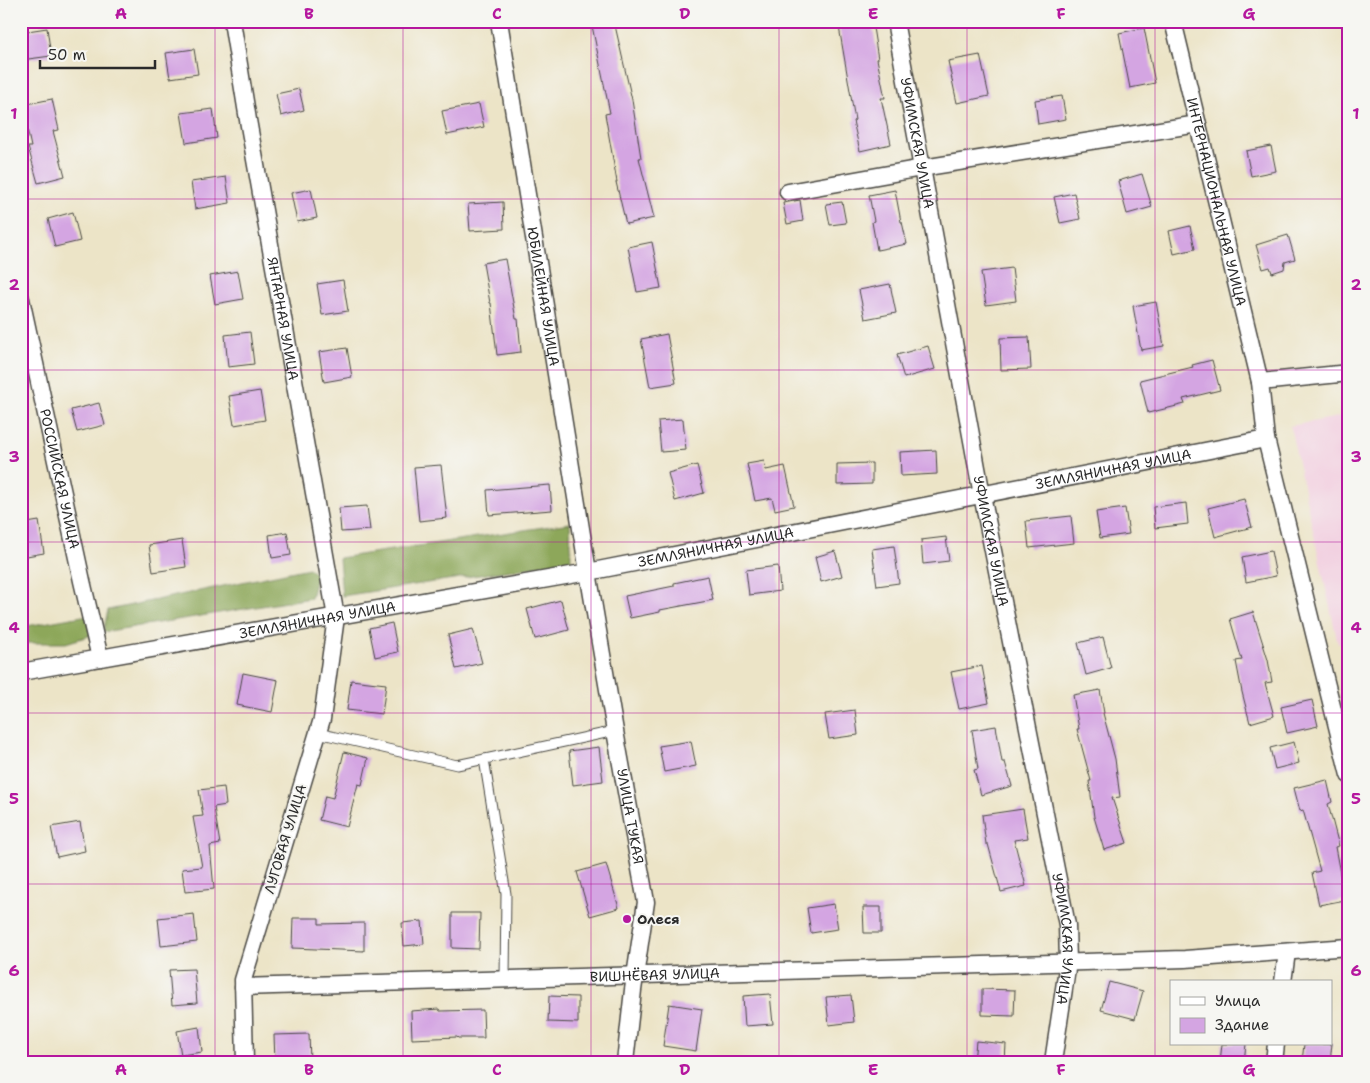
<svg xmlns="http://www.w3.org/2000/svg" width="1370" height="1083" font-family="'Shantell Sans',sans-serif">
<rect width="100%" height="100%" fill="#f6f6f2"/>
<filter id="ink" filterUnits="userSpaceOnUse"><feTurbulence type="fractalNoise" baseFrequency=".02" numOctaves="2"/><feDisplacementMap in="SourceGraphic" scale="10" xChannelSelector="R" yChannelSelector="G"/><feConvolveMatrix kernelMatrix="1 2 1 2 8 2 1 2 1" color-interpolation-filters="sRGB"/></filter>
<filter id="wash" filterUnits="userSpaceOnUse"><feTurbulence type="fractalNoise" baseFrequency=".0096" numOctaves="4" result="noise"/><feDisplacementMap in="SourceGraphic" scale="20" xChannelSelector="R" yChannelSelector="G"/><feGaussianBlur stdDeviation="1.12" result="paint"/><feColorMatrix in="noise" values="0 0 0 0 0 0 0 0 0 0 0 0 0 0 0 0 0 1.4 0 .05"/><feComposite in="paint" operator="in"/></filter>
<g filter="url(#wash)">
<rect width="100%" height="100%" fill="#ece4c7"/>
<!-- built -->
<path fill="#f2cfe0" d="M1349,415V642L1338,644L1290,426Z"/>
<!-- forest -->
<path fill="#8da75a" stroke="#5c6942" d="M570,523L571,561L342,596L339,558Z
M309,568L317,575L311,598L103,632L108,610Z
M88,615L92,635L66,643H28L21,647V627Z"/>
<g id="blocks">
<!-- building -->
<path fill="#d4a5e2" d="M591,21H614L632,100L641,158H639L654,218L626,224L616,182H617L605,114L610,113Z
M838,21H872L878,59H877L885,98H881L891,144L860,151L853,121L855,120Z
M47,28L51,56L21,60V32Z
M1144,28L1155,83L1130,88L1119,33Z
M194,49L198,74L170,78L166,53Z
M980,55L989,96L957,103L948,61Z
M299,89L304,110L281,116L276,94Z
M1062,96L1066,119L1038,124L1035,100Z
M52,99L59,130L53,131L65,176L38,183L28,147H31L22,105Z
M479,104L484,127L447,135L442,111Z
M213,109L217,138L186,143L181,113Z
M1271,146L1276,171L1251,176L1246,151Z
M1142,174L1152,207L1127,214L1118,181Z
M226,177L230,203L195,209L191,182Z
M311,189L317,218L297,222L291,193Z
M895,190L901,222H902L907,244L877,250L872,222L874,221L869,195Z
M1074,193L1080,219L1060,223L1054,197Z
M800,200L803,221L787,224L783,203Z
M503,202L504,229L470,231L468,204Z
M842,202L846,223L830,225L826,204Z
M73,212L80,241L55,247L48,219Z
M1190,226L1195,249L1174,254L1169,231Z
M1288,235L1295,259L1285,262L1284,269L1272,273L1270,267L1263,269L1256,245Z
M652,242L661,288L637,292L628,247Z
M505,259L516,319H518L521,352L497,355L491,303H490L483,263Z
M1012,268L1016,301L986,305L981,272Z
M238,271L243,299L215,304L210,276Z
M343,280L348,311L322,315L317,284Z
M890,284L896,313L865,319L859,290Z
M1156,302L1164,346L1141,350L1133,306Z
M250,332L254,364L228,367L225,335Z
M667,334L676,383L650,387L641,339Z
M1029,337L1031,369L1001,370L1000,338Z
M928,346L935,369L904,378L897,355Z
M347,348L352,377L324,382L319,352Z
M1212,360L1220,390L1183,399L1185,404L1148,413L1140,380L1193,367L1192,365Z
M260,391L265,420L234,425L229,396Z
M99,403L105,425L77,432L71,410Z
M683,419L686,450L661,452L658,421Z
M936,450L937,474L901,476L900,452Z
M764,461L766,470L785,466L794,506L775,510L772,498L755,501L747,464Z
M872,463V484L837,485V464Z
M441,465L447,518L419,521L414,467Z
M697,465L704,493L675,501L668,473Z
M550,485L552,510L489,515L487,490Z
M1244,499L1252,527L1215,537L1208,508Z
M1186,503L1188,524L1155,528L1153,507Z
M367,506L370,530L341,532L339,508Z
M1125,508L1129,534L1100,538L1096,512Z
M1071,516L1074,543L1029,548L1026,521Z
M39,521L44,553L21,557V524Z
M287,532L291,555L272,558L269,535Z
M946,537L949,561L923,564L921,540Z
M182,540L186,567L153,572L149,545Z
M894,546L899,583L877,586L872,549Z
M835,551L842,576L821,582L815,557Z
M1271,551L1276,576L1246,582L1242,557Z
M778,566L780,591L749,595L746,570Z
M708,576L713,600L660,610V612L630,618L625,596L674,586V583Z
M561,600L569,630L535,639L527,609Z
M1253,612L1268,660L1272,682L1265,683L1274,716L1250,723L1242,692L1236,661L1242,660L1230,619Z
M392,623L398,652L375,657L369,628Z
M473,629L482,663L456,669L448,635Z
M1103,637L1111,668L1086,675L1078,643Z
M982,666L989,703L959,709L951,672Z
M243,673L278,680L272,712L237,705Z
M351,680L386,684L382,714L347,710Z
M1100,690L1104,713H1103L1115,759L1120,797L1112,798L1127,843L1104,850L1094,817L1089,781H1091L1077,729H1079L1073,695Z
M1312,700L1318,726L1287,733L1281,707Z
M855,710L858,735L829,739L825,714Z
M996,726L1002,762H1005L1012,786L981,795L974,770L978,769L972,730Z
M691,741L696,766L664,772L659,746Z
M1294,742L1299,763L1275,769L1270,748Z
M599,747L603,781L573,785L569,751Z
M344,752L368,758L362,785L358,784L347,827L319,820L325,796L333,798Z
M1327,780L1332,802L1328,804L1339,846L1335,847L1345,900L1319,905L1312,873L1320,871L1303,810L1300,811L1294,788Z
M224,787L226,805L214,807L220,844L210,846L214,889L185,892L182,869L202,867L193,817L203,816L199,790Z
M1023,809L1028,838L1014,840L1026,886L1001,892L988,844H986L982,815Z
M80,822L85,851L57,857L51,827Z
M606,864L619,908L590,916L577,872Z
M834,904L838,929L811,933L807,908Z
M863,907H881V933H864Z
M452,913H480L479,949L452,948Z
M194,914L197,942L161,946L158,918Z
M293,918H319V924L364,923V951L292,948Z
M422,921L424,944L404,946L402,923Z
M194,969L197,1003L172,1005L169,970Z
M1109,982L1143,991L1135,1019L1101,1010Z
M982,989L1015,990L1014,1016L982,1015Z
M770,994L773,1024L745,1026L743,996Z
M851,995L854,1022L829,1025L826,997Z
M549,996L578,997V1023L548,1022Z
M669,1004L702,1009L696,1051L663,1046Z
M439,1009L440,1011L483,1010L484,1038H458L457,1037L412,1039L411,1011Z
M199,1027L202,1052L181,1055L177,1031Z
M309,1034L310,1061L275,1062L274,1035Z
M976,1041L1006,1044L1005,1062H974Z
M1222,1044H1246L1244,1062H1220Z
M1304,1044H1332L1330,1062H1302Z"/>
</g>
</g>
<g filter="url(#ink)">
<use href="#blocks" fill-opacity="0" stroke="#484742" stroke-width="1"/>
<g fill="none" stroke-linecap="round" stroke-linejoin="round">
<!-- lane casing -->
<g stroke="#484742" stroke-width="11">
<path id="lane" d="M318,733L457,765L615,731
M484,759L506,894L505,979"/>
</g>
<!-- street casing -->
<g stroke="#484742" stroke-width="19">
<g id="street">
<path id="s1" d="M232,21L248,120L336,617L322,719L243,980L245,1062"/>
<path id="s2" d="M499,21L588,572L615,731L646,902L633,990L625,1062"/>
<path id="s3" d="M895,21L982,495L1067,925L1068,962L1053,1062"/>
<path id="s4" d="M1173,21L1260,382"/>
<path d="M788,192L922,168L1198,124"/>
<path id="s5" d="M21,299L82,581L100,658"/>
<path d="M1266,439L1349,775"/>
<path id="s6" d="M21,672L588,572L1266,439L1260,382L1349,373"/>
<path d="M1283,982L1287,952"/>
<path id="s7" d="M243,987L1185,959L1349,947"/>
<path d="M1274,1062L1276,1044"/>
</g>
</g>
<!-- lane -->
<use href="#lane" stroke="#fff" stroke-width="9"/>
<!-- street -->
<use href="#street" stroke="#fff" stroke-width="16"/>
</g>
</g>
<!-- grid -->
<path fill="none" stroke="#b5179e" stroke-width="1" stroke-opacity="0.55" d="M215,21V1062M403,21V1062M591,21V1062M779,21V1062M967,21V1062M1155,21V1062M21,199H1349M21,370H1349M21,542H1349M21,713H1349M21,884H1349"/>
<!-- markers -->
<circle fill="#b5179e" stroke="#f6f6f2" stroke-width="2" cx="627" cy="919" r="5"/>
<g text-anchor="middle" stroke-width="4" stroke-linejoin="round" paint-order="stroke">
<!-- street labels -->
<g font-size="14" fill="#2b2b2b" stroke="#f6f6f2">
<text dy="5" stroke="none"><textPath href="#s3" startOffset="124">УФИМСКАЯ УЛИЦА</textPath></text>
<text dy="5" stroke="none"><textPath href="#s4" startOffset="186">ИНТЕРНАЦИОНАЛЬНАЯ УЛИЦА</textPath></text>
<text dy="5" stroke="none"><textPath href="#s2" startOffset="279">ЮБИЛЕЙНАЯ УЛИЦА</textPath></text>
<text dy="5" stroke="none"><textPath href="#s1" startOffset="302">ЯНТАРНАЯ УЛИЦА</textPath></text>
<text dy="5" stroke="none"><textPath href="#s6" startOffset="1111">ЗЕМЛЯНИЧНАЯ УЛИЦА</textPath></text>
<text dy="5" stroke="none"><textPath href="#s5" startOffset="184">РОССИЙСКАЯ УЛИЦА</textPath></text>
<text dy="5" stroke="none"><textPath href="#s3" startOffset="529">УФИМСКАЯ УЛИЦА</textPath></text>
<text dy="5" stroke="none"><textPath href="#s6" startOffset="706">ЗЕМЛЯНИЧНАЯ УЛИЦА</textPath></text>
<text dy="5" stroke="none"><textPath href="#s6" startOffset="301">ЗЕМЛЯНИЧНАЯ УЛИЦА</textPath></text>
<text dy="5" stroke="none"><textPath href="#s2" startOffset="806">УЛИЦА ТУКАЯ</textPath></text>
<text transform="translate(285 839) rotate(-73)" y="5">ЛУГОВАЯ УЛИЦА</text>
<text dy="5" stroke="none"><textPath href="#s3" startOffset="934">УФИМСКАЯ УЛИЦА</textPath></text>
<text dy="5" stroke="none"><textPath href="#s7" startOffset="412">ВИШНЁВАЯ УЛИЦА</textPath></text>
</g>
<!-- poi labels -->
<g font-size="14" font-weight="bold" fill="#2b2b2b" stroke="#f6f6f2" text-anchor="start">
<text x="637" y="924">Олеся</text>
</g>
</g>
<!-- margin -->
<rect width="1370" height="1083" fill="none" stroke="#f6f6f2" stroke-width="55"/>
<!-- legend -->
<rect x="1170" y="980" width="162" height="65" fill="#f6f6f2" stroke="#a5a5a2"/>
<rect x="1180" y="997" width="25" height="8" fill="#ffffff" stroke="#a5a5a2"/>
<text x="1215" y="1006" font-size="15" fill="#2b2b2b">Улица</text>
<rect x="1180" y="1018" width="25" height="15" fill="#d4a5e2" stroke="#a5a5a2"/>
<text x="1215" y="1030" font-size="15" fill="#2b2b2b">Здание</text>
<!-- scale -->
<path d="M40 60v8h115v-8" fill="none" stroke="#2b2b2b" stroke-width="2.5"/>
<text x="48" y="60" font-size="15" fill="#2b2b2b" stroke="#f6f6f2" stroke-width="4" paint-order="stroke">50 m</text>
<rect x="28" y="28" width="1314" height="1028" fill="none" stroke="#b5179e" stroke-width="2"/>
<g font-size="16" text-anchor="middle" font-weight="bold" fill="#b5179e">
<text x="121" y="19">A</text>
<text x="309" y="19">B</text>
<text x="497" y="19">C</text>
<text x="685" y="19">D</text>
<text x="873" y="19">E</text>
<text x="1061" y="19">F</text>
<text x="1249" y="19">G</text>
<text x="14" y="119">1</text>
<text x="1356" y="119">1</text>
<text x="14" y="290">2</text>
<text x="1356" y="290">2</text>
<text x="14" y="462">3</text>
<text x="1356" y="462">3</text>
<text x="14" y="633">4</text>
<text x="1356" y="633">4</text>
<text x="14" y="804">5</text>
<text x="1356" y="804">5</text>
<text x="14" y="976">6</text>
<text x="1356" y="976">6</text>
<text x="121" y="1075">A</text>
<text x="309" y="1075">B</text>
<text x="497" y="1075">C</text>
<text x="685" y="1075">D</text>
<text x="873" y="1075">E</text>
<text x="1061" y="1075">F</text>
<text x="1249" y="1075">G</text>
</g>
</svg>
